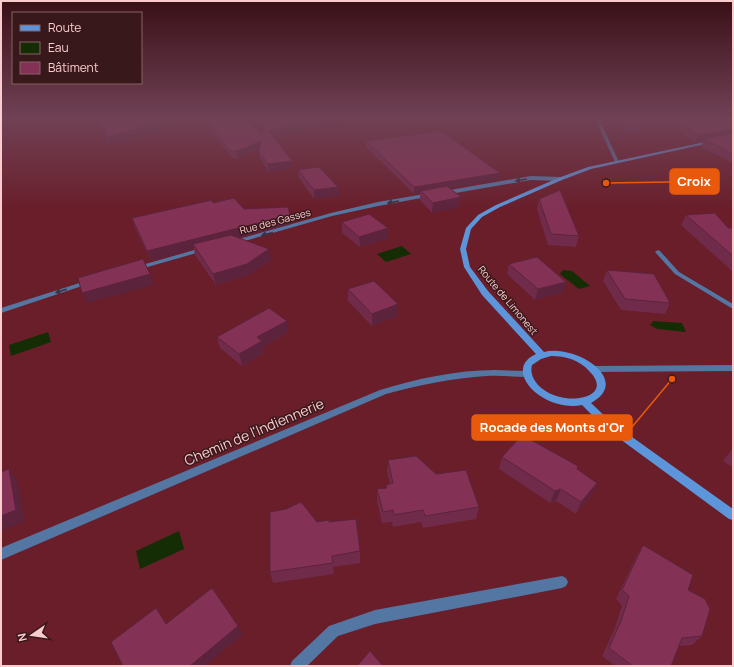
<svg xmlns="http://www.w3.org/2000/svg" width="734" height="667" font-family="Manrope,sans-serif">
<rect width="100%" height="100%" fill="#691e2a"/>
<!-- water -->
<path fill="#152d04" d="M402,246L411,254L386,262L377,254Z
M563,270L572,271L590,286L579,289L560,274Z
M652,321L682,323L686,332L657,329L650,325L653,322Z
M48,332L51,342L11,356L9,345Z
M179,531L184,549L140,569L136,551Z"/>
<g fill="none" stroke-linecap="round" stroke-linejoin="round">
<!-- street -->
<path fill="#5476a3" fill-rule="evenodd" d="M606,117H613L603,120L601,123L619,162L617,163L615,162L597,123L600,118Z
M531,176L560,177L563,179L560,181L531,180L444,195L441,193L444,191Z
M430,193L432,194V196L378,206L332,216L234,244L231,242L232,241L331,213L378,202Z
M205,247L207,248V250L137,270L134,268L135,267Z
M658,250L660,251L679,272L733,304V309L675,274L655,252Z
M89,280L93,282L91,283L1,313V308Z
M733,365V371L594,372L591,371L590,369L591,367L594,366Z
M495,370L527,371L530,372L531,374L530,376L527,377C514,377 500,375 487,376C453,378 418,385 386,394L1,560V548L380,390C416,379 456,370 495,370Z
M562,576L566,578L568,582L566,586L562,588L375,624L338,636L307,666H290L292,661L329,626L375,610Z"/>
<!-- secondary -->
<path fill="#5d95db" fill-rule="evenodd" d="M733,136V138L591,169L562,180L500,207L482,217L471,229L466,249L470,267L488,291L544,352C575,344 633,380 591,403L611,422L733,509V520L729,519L605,428L582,405C569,408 553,404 542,397C525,387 512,365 536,354L482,295L464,267L460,249L466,228L478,215L496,205L558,178L588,167ZM551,356C566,356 580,360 590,372C616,399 561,409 538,385C533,379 530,373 532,365L541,359Z"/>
</g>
<!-- wall -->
<path fill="#712b4a" d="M98,117H151L164,129L110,145Z
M201,117H244L262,135L266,117H356V120L325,124L273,137L292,161V168L269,172L260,159L259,152L260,149L238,158H232Z
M605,117H733V163L701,147L703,141L695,143L678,129L643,128L642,132L607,129L603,122Z
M366,141L500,173L499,180L449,188L461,197L459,207L432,213L420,200V193L414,194L366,147Z
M298,170L339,195L314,199L299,178Z
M539,199L579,236L576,247L548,245L537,209Z
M213,203L244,209L291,224L239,238L271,260L249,275L216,285L195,255L194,249L151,261L135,228L132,218Z
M686,215L728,228H733V272L681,225Z
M342,222L388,228L387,239L360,247L342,233Z
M509,264L566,282L563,292L535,300L507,274Z
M607,270L670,303L665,314L621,310L603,281Z
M348,289L398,304V316L372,326L348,301Z
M288,332L263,347L264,353L242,366L220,348L217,337Z
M733,448V468L723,461Z
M502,457L578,466L577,469L597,483L591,494L576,514L556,501L550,503L499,469Z
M388,460L436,474L479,507L476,519L423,528L421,522L393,527L392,522L382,523L377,501V489L386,488V485L390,484L387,472Z
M317,522H329L360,551V563L333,567L334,574L273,583L270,572Z
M643,545L688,590L702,636L692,645L679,646L671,666H615L602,656L614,630L622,606L616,599L637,555Z"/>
<!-- shaded-wall -->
<path fill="#5c233c" d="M324,117H356V120L325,124L269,138V131Z
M162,121L164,129L110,145L108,137Z
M733,129V135L704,139L703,141L695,143L698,135Z
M261,141L262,148L238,158L237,151Z
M292,161V168L269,172L268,164Z
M500,173L499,180L423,193L421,191L420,193L414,194V187Z
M338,187L339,195L314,199V190Z
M461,197L459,207L432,213L433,203Z
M290,215L291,224L196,249L193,244L194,249L151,261L147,251Z
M388,228L387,239L360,247L359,237Z
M269,249L271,260L249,275L216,285L213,274Z
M150,274L154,285L87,303L82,293Z
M566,282L563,292L535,300L538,289Z
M398,304V316L372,326V314Z
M287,321L288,332L263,347L264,353L242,366L239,354L257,337Z
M9,469L17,481L25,521L1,531V516Z
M597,483L591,494L576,514L581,502Z
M561,489L556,501L550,503L555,491Z
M238,626L242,635L205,666H190Z"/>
<!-- building -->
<path fill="#833256" stroke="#5c233c" d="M99,117H151L162,121L108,137Z
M204,117H244L262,135L266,117H328L269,131L292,161L268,164L259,152L261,141L237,151H230Z
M606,117H733V129L698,135L680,122L642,121L644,125L609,122Z
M441,131L500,173L414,187L366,141Z
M733,133V154L704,139Z
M319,167L338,187L314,190L298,170Z
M447,186L461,197L433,203L421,191Z
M560,190L579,236L551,234L539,199Z
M234,198L244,209L288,207L290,215L147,251L132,218L212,200L213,203Z
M715,213L728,228H733V256L686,215Z
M369,214L388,228L359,237L342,222Z
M231,235L269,249L247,264L213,274L193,244Z
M537,257L566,282L538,289L509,264Z
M143,259L150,274L82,293L78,278Z
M607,270L654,274L670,303L625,299Z
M374,281L398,304L372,314L348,289Z
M269,308L287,321L257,337L262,341L239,354L217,337Z
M522,435L578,466L577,469L597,483L581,502L561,489L555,491L502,457Z
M416,456L436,474L466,470L479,507L425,516L423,510L394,515L393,510L383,512L377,489L387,488L386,485L393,483L388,460Z
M9,469L16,510L1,516V472Z
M301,502L317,522L329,520V522L356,519L360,551L332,556L333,563L270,572V512L286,509Z
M643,545L693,575L688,590L705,599L710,609L702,636L682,638L671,666H633L609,648L621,621L629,596L622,590Z
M212,588L238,626L190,666H123L111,642L156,608L166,624Z
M370,651L383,666H357Z"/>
<!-- one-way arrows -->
<defs><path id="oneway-solid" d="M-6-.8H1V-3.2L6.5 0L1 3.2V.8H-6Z"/></defs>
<g fill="#40303d">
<use href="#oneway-solid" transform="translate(521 180) rotate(170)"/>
<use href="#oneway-solid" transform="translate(393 202) rotate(170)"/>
<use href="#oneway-solid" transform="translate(267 234) rotate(166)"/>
<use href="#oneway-solid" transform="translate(61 291) rotate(162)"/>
</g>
<!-- sky -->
<linearGradient id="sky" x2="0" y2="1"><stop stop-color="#3a1017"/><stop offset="0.56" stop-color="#704155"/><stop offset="1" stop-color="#704155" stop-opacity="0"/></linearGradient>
<rect width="734" height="210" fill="url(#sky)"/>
<g text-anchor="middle" stroke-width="3" stroke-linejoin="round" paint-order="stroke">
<!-- far-street labels -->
<g font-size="10" fill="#faccce" stroke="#39181b">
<text transform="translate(275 221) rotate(-15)" y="4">Rue des Gasses</text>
<text transform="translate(508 300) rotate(50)" y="4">Route de Limonest</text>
</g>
<!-- near-street labels -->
<g font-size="14" fill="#faccce" stroke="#39181b">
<text transform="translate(254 432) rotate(-23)" y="5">Chemin de l'Indiennerie</text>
</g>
</g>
<!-- callouts -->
<path fill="none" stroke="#e8590c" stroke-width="1.5" d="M606 183L670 182M672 379L632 427"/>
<g fill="#e8590c" stroke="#39181b" stroke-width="1.5">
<circle cx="606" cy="183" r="4"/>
<circle cx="672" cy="379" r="4"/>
</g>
<g fill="#e8590c" stroke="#e8590c" stroke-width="1.5">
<rect x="670" y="169" width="49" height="25" rx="4"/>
<rect x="472" y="415" width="160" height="25" rx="4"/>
</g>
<g font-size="13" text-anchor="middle" font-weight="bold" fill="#fff">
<text x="694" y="186">Croix</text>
<text x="552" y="432">Rocade des Monts d'Or</text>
</g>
<!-- border -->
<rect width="734" height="667" fill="none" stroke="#faccce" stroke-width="4"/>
<!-- legend -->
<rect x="12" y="12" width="130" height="72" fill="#39181b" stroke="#866063"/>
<rect x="20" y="25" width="20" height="6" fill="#5d95db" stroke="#866063"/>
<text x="48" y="32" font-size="12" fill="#faccce">Route</text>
<rect x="20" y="42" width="20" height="12" fill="#152d04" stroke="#866063"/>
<text x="48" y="52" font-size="12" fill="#faccce">Eau</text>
<rect x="20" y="62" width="20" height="12" fill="#833256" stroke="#866063"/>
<text x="48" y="72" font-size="12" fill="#faccce">Bâtiment</text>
<!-- north arrow -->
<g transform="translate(32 635) rotate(257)" stroke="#39181b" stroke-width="3" paint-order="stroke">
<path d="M0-3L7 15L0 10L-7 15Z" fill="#faccce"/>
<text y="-6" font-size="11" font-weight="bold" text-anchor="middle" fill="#faccce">N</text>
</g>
</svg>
